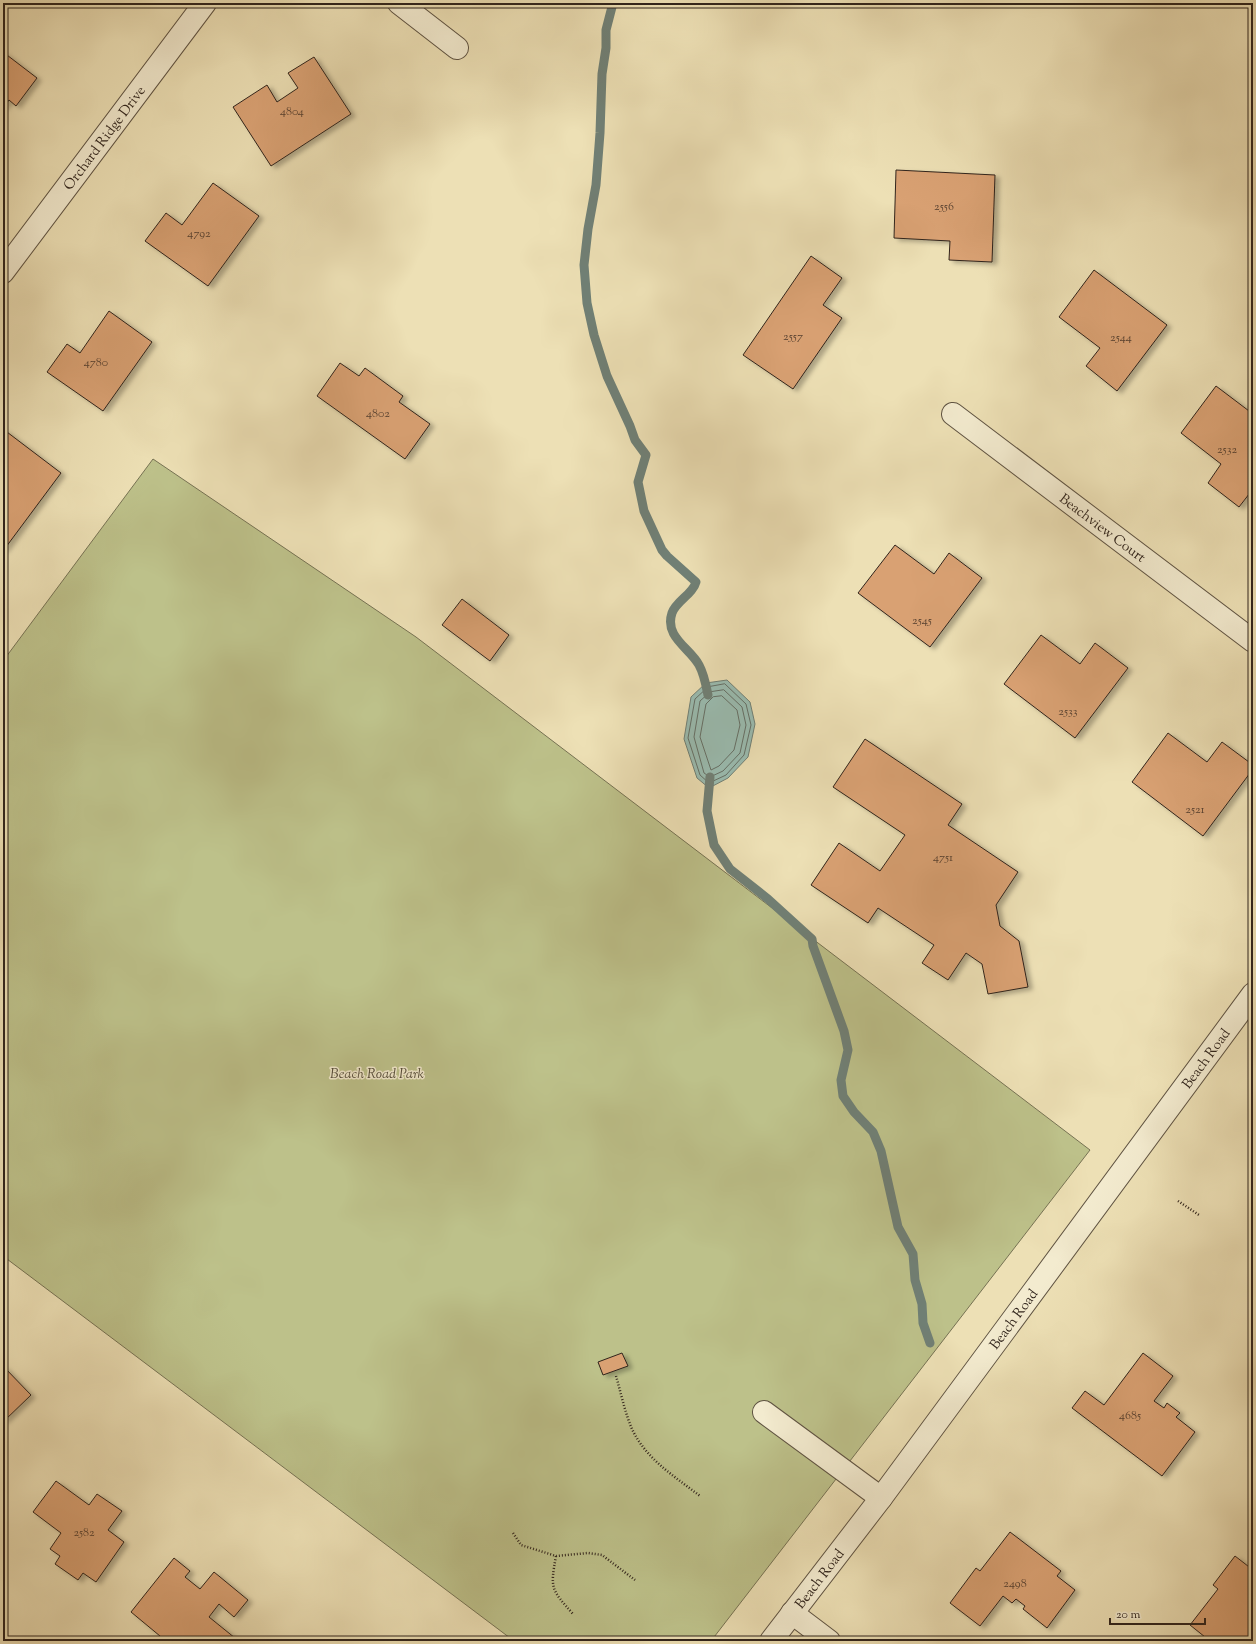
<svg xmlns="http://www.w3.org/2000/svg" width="1256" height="1644" font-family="'Sorts Mill Goudy',serif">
<defs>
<filter id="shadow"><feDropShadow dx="4.5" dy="2.5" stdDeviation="2" flood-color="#0004"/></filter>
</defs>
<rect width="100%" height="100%" fill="#ede0b5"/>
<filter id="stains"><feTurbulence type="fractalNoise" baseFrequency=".005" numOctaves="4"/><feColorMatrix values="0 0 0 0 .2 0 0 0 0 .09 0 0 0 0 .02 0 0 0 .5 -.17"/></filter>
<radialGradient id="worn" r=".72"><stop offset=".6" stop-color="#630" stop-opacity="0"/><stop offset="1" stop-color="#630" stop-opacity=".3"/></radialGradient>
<!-- green -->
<path fill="#bdc18a" stroke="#767253" d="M153,459L416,637L1090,1150L711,1641H514L3,1256V661Z"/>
<!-- water -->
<path fill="#9abdb2" stroke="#708076" d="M727,680L750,702L755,724L748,757L728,778L709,788L697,778L684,739L691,697L706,683Z"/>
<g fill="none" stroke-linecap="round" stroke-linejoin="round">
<!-- shore -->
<path stroke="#657067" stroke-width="1" d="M725,684L746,704L751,725L744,755L726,775L709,783L700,775L688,738L695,699L708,687Z
M724,690L742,707L746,725L740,753L723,771L710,777L704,773L694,737L700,701L710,692Z
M722,696L737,710L740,725L734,750L719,766L711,770L700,737L706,704L713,697Z"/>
<!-- stream -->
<path stroke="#708076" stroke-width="9" d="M613,3L606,30V48L602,74L600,133L596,185L588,229L584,265L587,303L594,335L607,376L630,426L635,440L646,455L638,482L644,511L662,550L667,556L696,582C693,594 676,601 672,613C664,637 690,648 699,665C704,674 706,685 708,695
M710,777L707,811L714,845L730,869L768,899L812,939L813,946L844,1031L848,1050L841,1080L843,1096L854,1112L873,1132L881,1151L898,1227L913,1254L915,1280L922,1304L923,1323L930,1343"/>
</g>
<!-- building -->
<path fill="#d9a173" stroke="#30241c" filter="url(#shadow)" d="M3,52L37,78L16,106L9,100L3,108Z
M314,57L351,114L271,166L233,107L267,85L277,102L298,88L288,73Z
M896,170L995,175L992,262L949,260L950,241L894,238Z
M213,183L259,216L208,286L145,241L166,213L182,225Z
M811,256L842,278L823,305L842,318L793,389L743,355Z
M1094,270L1167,325L1117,391L1086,366L1100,348L1059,317Z
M109,311L152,342L103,411L47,372L67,344L80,353Z
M340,363L359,376L365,368L403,396L399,402L430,424L405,459L317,396Z
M1216,386L1253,414V489L1239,507L1208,483L1221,464L1181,433Z
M3,429L61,473L3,551Z
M895,545L934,574L949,553L982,578L930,647L858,593Z
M462,599L509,635L490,661L442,625Z
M1041,635L1080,664L1095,643L1128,668L1075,738L1004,684Z
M1168,733L1207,762L1222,742L1253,765V769L1203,836L1132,782Z
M865,739L962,804L948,825L1018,872L996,905L1000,926L1019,941L1028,987L988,994L982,964L966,953L948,980L922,963L934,945L878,908L868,923L811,885L839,843L880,871L905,835L833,787Z
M622,1353L628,1366L603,1375L598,1362Z
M1143,1353L1173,1376L1154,1401L1164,1408L1167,1403L1180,1413L1176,1417L1195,1432L1162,1476L1072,1408L1085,1391L1104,1405Z
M3,1366L31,1395L3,1422Z
M56,1481L89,1505L97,1494L122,1511L108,1530L124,1542L96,1582L83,1573L78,1580L55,1564L60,1556L50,1549L61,1533L33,1512Z
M1010,1532L1061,1571L1057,1576L1075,1590L1047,1628L1023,1609L1025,1606L1016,1599L1012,1603L1003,1596L980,1626L950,1603L976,1568L980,1571Z
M1235,1556L1253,1570V1632L1246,1641H1210L1190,1625L1218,1589L1213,1585Z
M174,1558L190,1571L185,1577L200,1589L214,1572L248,1600L234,1617L219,1604L209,1617L235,1638L233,1641H166L131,1612Z"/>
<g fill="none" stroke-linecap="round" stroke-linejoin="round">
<!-- minor casing -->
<g stroke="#5f5342" stroke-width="24">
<g id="minor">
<path d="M399,3L457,48"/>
<path id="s1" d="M3,272L205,3"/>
<path id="s2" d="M953,414L1253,641"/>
<path d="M764,1412L881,1498"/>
<path d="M792,1613L829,1641"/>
<path id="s3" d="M771,1641L881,1498L1253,994"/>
</g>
</g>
<!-- path -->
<path stroke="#30241c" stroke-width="2.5" stroke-dasharray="1 2" stroke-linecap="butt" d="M1178,1201L1199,1215
M616,1376C621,1393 625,1413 632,1429C646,1459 674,1476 700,1496
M513,1533L521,1545L556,1556L588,1553L602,1555L635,1580
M556,1556C550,1589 551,1589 573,1614"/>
<!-- minor -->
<use href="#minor" stroke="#f3ebcf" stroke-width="22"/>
</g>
<g text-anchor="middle" stroke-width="3" stroke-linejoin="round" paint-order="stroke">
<!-- number labels -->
<g font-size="12" fill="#5a4332">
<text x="292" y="115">4804</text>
<text x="944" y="210">2556</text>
<text x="199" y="237">4792</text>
<text x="793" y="340">2557</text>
<text x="1121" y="341">2544</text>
<text x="96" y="366">4780</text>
<text x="378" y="417">4802</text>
<text x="1227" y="453">2532</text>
<text x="922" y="624">2545</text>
<text x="1068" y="715">2533</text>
<text x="1195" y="813">2521</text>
<text x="943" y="861">4751</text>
<text x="1130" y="1419">4685</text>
<text x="84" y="1536">2582</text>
<text x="1015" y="1587">2498</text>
</g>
<!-- street labels -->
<g font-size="14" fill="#30241c" stroke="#f3ebcf">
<text dy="5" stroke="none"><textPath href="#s1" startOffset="168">Orchard Ridge Drive</textPath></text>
<text dy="5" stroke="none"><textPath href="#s2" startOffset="188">Beachview Court</textPath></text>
<text dy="5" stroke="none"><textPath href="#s3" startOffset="727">Beach Road</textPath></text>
<text dy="5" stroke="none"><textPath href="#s3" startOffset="403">Beach Road</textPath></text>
<text dy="5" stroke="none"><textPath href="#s3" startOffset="79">Beach Road</textPath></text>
</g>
<!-- park labels -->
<g font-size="14" font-style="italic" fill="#534b38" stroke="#f3ebcf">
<text x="377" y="1078">Beach Road Park</text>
</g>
</g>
<!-- margin -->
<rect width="1256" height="1644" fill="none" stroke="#ede0b5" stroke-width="16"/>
<rect x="4" y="4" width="1248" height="1636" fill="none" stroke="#30241c" stroke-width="2"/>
<rect x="8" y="8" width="1240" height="1628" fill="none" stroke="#30241c"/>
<!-- scale -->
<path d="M1110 1618v6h95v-6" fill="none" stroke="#30241c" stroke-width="2"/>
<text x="1116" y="1618" font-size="12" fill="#30241c" stroke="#f3ebcf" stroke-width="3" paint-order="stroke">20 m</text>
<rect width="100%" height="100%" filter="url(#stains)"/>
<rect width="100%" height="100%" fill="url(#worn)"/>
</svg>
